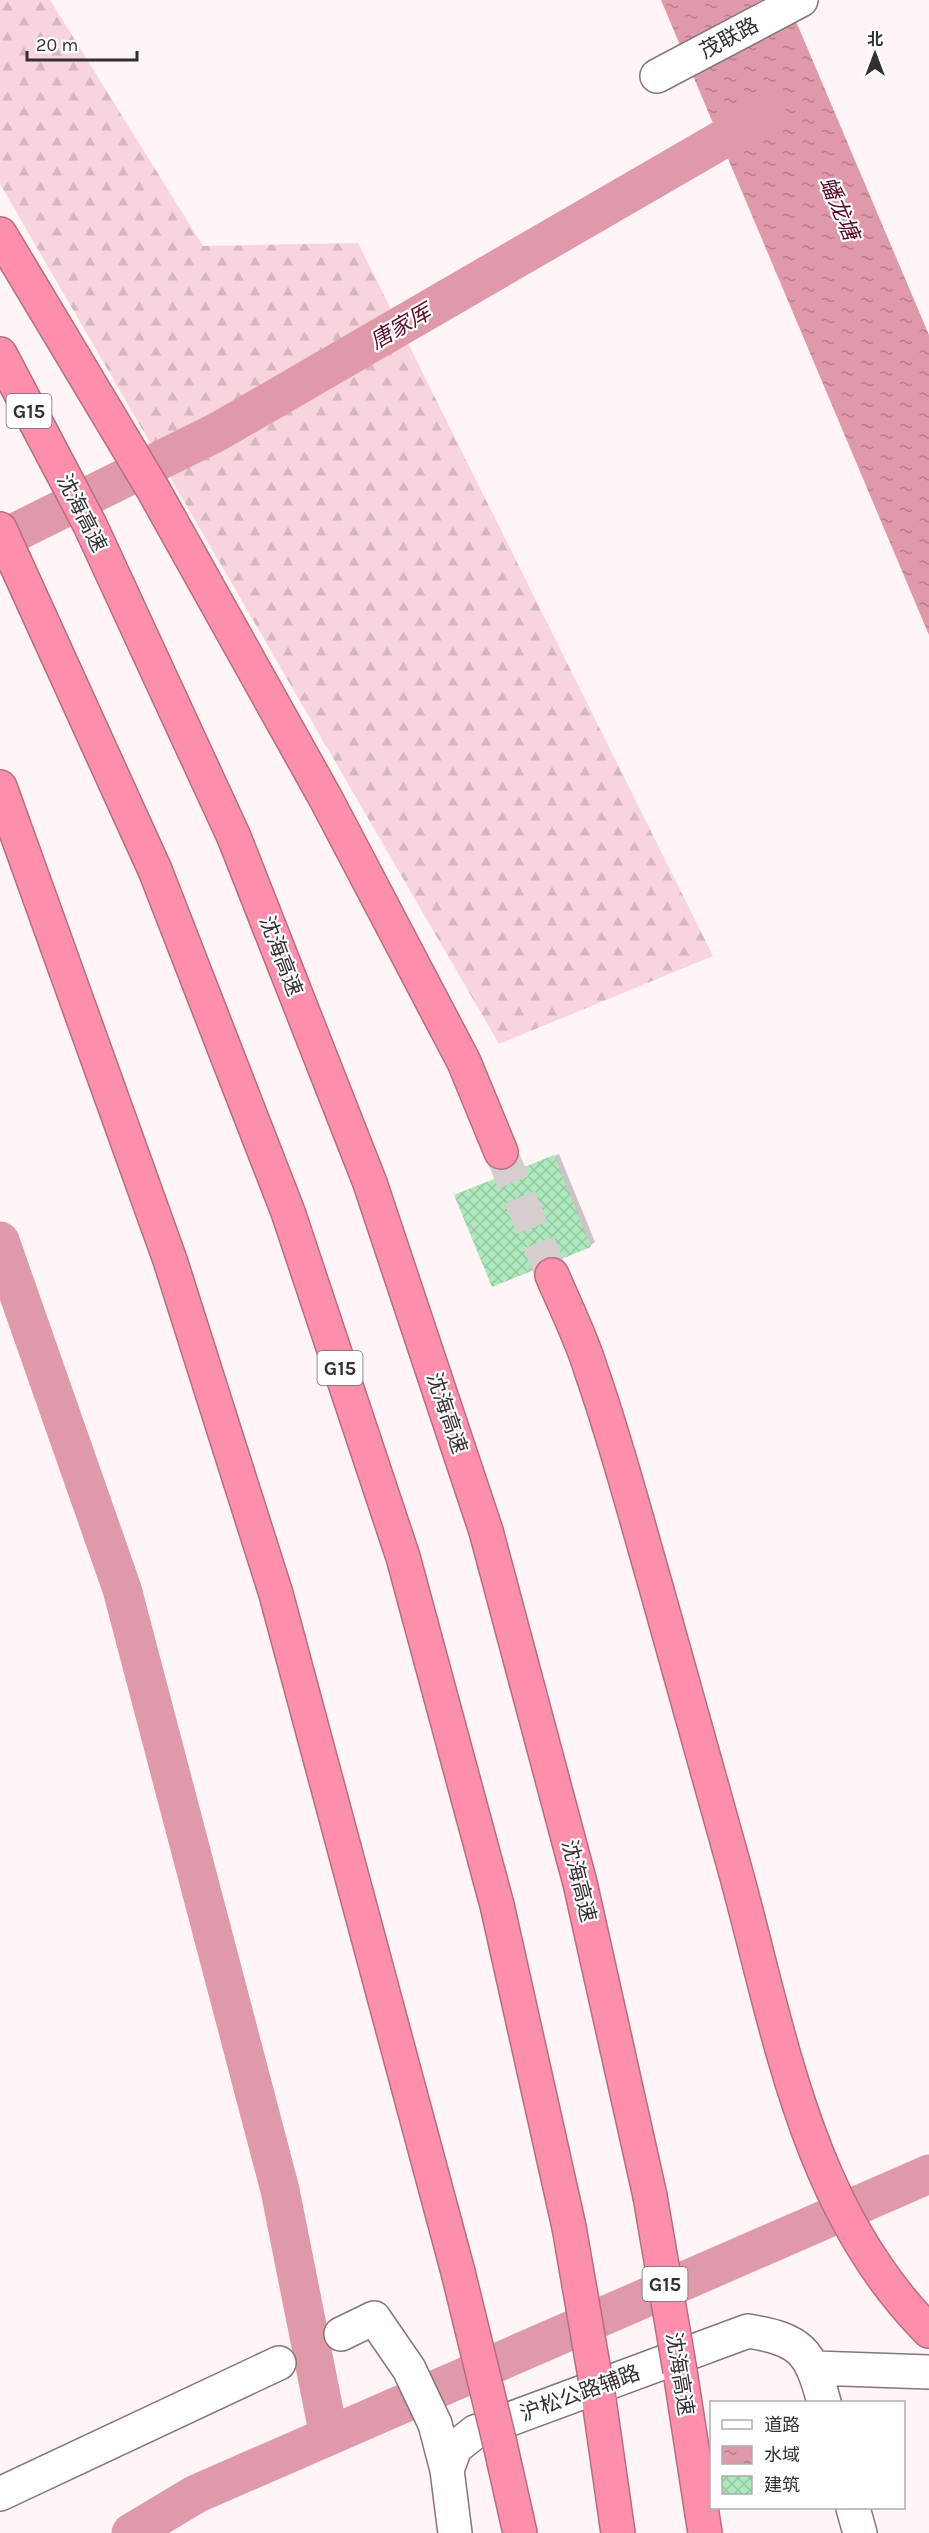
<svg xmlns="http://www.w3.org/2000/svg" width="929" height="2533" font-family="Karla,'Noto Sans SC',sans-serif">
<defs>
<pattern id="forest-firs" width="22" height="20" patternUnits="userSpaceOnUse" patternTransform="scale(1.5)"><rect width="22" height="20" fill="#f8d5dc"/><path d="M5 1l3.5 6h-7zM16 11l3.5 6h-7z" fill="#d5b7bd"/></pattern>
<pattern id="water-ripples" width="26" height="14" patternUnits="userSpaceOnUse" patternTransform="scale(1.5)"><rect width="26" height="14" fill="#df99aa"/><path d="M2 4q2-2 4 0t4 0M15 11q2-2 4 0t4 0" fill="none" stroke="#b67d8b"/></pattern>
<pattern id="building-cross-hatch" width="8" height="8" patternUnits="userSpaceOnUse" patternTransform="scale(1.5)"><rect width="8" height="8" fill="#ace8bb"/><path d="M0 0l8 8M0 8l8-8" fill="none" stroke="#95c7a1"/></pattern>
</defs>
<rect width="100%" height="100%" fill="#fff4f6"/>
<!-- forest -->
<path fill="url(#forest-firs)" d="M0,0H50L203,246L358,243L713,956L499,1044L0,184Z"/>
<!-- water -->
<path fill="url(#water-ripples)" d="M661,0H787L929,335V635Z"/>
<!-- shadow -->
<path fill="#0003" d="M559,1154L595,1242L590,1246L456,1195Z"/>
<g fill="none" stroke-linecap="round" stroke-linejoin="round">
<!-- canal -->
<path stroke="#df99aa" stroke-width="39" d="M0,540L219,431L766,114
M0,1241L122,1589L280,2190L329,2436
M131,2533L196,2494L929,2174"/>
</g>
<!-- building -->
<path fill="url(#building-cross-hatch)" d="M554,1155L591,1247L492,1287L454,1195Z"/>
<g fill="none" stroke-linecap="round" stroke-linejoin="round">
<!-- highway-tunnel -->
<path stroke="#d6cdce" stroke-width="33" stroke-dasharray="33 16" stroke-linecap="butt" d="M501,1152L552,1275"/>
<!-- minor casing -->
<g stroke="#837779" stroke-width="36">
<path id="minor" d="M657,76L801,0
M341,2334L374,2318L409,2369L435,2424L447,2470
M815,2368L929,2372
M0,2494L279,2363
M853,2508L860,2533
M455,2533L447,2470L455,2448L475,2432L748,2331C802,2340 810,2351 824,2402"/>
</g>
<!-- highway casing -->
<g stroke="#b76d81" stroke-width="36">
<path id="highway" d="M0,234L154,491L326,799L464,1062L501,1152
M0,354L90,525L234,837L370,1183L486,1531L580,1883L650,2196
M0,529L155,870L288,1212L403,1557L497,1905L569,2227
M0,787L170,1260L276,1594L458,2272
M552,1275C565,1306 581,1337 591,1370C616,1441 635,1514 656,1587C682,1680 708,1773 734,1866C779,2028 805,2207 929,2331
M680,2371L705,2533
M599,2400L618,2533
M500,2444L520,2533"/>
</g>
<!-- minor -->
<use href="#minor" stroke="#fff" stroke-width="33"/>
<!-- highway -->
<use href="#highway" stroke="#fd8fac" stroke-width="33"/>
<!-- highway-bridge casing -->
<g stroke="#b76d81" stroke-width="36" stroke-linecap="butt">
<path id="highway-bridge" d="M650,2196L680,2371
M569,2227L599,2400
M458,2272L500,2444"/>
</g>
<!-- highway-bridge -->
<use href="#highway-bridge" stroke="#fd8fac" stroke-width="33"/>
</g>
<g text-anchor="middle" stroke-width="4.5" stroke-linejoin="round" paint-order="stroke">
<!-- shield labels -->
<g fill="#fff" stroke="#716d6e" stroke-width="1.5">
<rect x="6.5" y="394" width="45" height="34" rx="4.5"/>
<rect x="317.5" y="1351" width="45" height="34" rx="4.5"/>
<rect x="642.5" y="2267" width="45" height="34" rx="4.5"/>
</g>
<g font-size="20" font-weight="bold" fill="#342f30">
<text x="29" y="418">G15</text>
<text x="340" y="1375">G15</text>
<text x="665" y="2291">G15</text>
</g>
<!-- street labels -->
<g font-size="21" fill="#342f30" stroke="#fff">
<text transform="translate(729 38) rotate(-28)" y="7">茂联路</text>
<text transform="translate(82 513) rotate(63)" y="7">沈海高速</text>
<text transform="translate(281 956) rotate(69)" y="7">沈海高速</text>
<text transform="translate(447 1413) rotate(71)" y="7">沈海高速</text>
<text transform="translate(579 1881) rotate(76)" y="7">沈海高速</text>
<text transform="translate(680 2374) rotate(81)" y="7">沈海高速</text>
<text transform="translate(580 2393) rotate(-20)" y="7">沪松公路辅路</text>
</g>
<!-- water labels -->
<g font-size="22" font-style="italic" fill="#5d0a2c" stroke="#fff">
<text transform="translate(840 208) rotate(67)" y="8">蟠龙塘</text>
<text transform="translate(400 326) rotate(-30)" y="8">唐家厍</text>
</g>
</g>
<!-- legend -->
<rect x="710" y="2401" width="195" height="108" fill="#ffffff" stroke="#aeacac" stroke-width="1.5"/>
<rect x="722" y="2420" width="30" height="9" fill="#ffffff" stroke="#aeacac" stroke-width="1.5"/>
<text x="764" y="2431" font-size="18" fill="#342f30">道路</text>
<rect x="722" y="2446" width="30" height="18" fill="url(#water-ripples)" stroke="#aeacac" stroke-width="1.5"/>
<text x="764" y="2461" font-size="18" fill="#342f30">水域</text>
<rect x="722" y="2476" width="30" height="18" fill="url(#building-cross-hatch)" stroke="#aeacac" stroke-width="1.5"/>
<text x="764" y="2491" font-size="18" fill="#342f30">建筑</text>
<!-- north arrow -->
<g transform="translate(875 54)" stroke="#ffffff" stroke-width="4.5" paint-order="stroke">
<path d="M0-4.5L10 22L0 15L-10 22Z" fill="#342f30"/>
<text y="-9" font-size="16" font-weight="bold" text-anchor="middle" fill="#342f30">北</text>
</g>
<!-- scale -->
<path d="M27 51v9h110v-9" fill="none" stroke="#342f30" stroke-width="3"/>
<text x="36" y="51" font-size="18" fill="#342f30" stroke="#ffffff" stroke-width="4.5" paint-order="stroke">20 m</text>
</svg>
